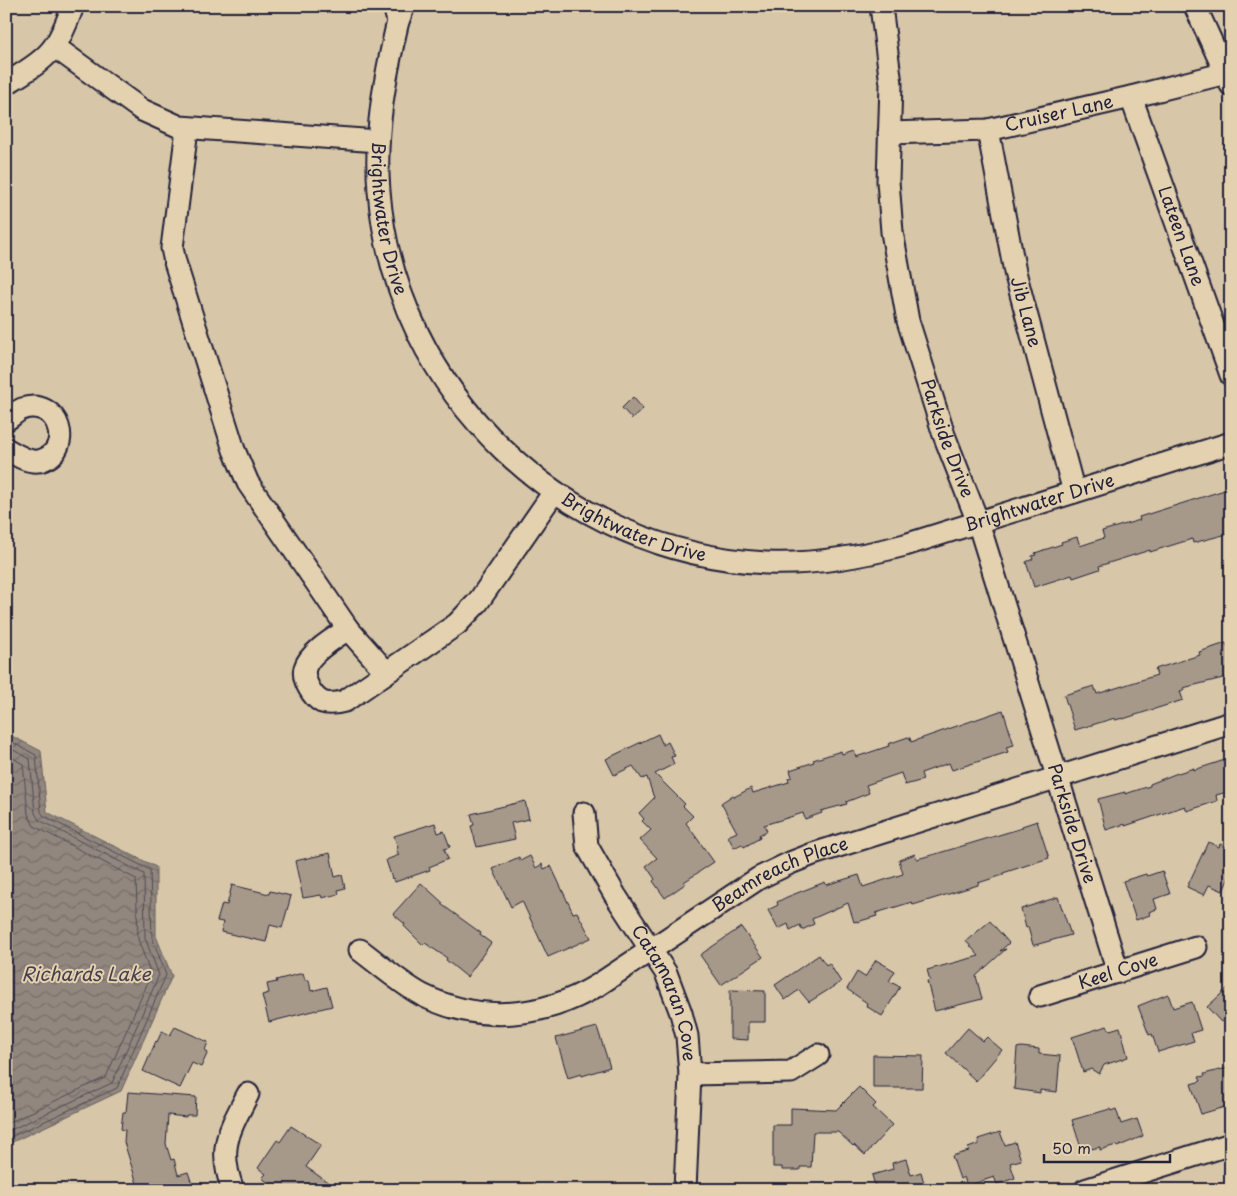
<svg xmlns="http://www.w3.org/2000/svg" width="1237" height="1196" font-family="'Playpen Sans',sans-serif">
<defs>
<pattern id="water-waves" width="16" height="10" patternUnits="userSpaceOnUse" patternTransform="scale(1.25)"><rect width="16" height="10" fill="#92877e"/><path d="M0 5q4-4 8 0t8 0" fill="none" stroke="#776e68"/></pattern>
</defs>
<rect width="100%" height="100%" fill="#d8c6a8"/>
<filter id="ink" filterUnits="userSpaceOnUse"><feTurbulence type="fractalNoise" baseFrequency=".02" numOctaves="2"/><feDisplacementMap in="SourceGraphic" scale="10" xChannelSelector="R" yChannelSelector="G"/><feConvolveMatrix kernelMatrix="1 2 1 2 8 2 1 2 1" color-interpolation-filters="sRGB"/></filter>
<g filter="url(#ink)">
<!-- water -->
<path fill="url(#water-waves)" stroke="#655f63" d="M6,733L41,751L47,812L156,867V936L172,976L121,1091L6,1145Z"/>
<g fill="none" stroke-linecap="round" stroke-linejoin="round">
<!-- shore -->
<path stroke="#4f4a56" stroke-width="1" d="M6,739L36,755L41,812L44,816L150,870L152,937L166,975L117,1088L6,1139
M6,746L30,759L35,813L39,820L144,874L145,938L159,975L112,1083L6,1132
M6,754L23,764L28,814L34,826L136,879L138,939L151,975L106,1077L6,1124"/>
</g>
<!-- building -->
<path fill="#a6998a" stroke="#22223b" d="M633,397L643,409L632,419L622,408Z
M1231,488V533L1193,543L1192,539L1150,552V550L1099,566L1100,569L1073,578L1072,575L1034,587L1026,562L1033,559L1032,556L1036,555L1035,553L1062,544L1061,542L1077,537L1080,546L1104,538L1102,531L1140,520L1139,517Z
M1226,643L1231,658V676L1183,688L1184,690L1180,691L1183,700L1123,719V718L1115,720V718L1075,730L1064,695L1094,686L1097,694L1157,675L1155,669L1200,655L1199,652Z
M1003,710L1014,745L1006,747L1008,752L952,770L949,763L921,773L923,780L905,785L901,773L866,785L869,793L846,802L847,804L821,811L822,813L805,819L803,813L764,825L767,831L759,835L760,838L744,847L742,844L734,848L728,836L737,832L721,803L733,795L734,797L751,788L753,793L789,782L788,778L792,777L790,770L814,762L813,760L841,751L842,754L854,750L856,757L889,746L888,744L908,737L910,738L911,742Z
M658,734L663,745L668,742L675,756L671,757L674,764L655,774L685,804L683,806L693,816L686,823L714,862L684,882L685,884L665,898L653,881L655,879L646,866L657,858L640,840L651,830L642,821L644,819L639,813L654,798L647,777L642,779L633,766L614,775L606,759Z
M1231,758V791L1216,795L1217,801L1187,811L1185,806L1125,826V824L1106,830L1098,799L1125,792V794L1150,786V784L1175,774L1194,768V770Z
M525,801L529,819L511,823L515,839L477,847L471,826L474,825L471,814Z
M1037,821L1049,858L1003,873V875L978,883V885L913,905L912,902L876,913L877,916L857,922V921L854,922L848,903L812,919L814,924L802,930L800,925L790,930L788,924L778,929L768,910L778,905L777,902L787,897L825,882L826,885L859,875L863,887L903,874L899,860L915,854L917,859L939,853L1022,828V826Z
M435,823L438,833L444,831L450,847L444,849L448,859L429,867L430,870L395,882L393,878L392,879L386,860L399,855L396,849L398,848L394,836Z
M1208,842L1219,847L1220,844L1231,849V873L1223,891L1209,885L1204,895L1187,887Z
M330,853L335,877L342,875L345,888L338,890L339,894L322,898L321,895L303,898L295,861Z
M530,856L536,868L542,864L544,869L551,866L573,913L577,912L591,938L548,957L522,901L511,907L493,869L519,857L520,861Z
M1162,871L1170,894L1154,899L1157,909L1149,912L1150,915L1136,920L1123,881L1146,874L1147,876Z
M421,883L443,903L441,904L481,933L480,935L491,943L467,977L446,960L447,958L425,943L423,945L404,926L405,924L393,914Z
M232,885L269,894L270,891L291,896L282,928L270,925L266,942L221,932L223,922L217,921L222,904L227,905Z
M1058,897L1071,935L1035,945H1033L1028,927L1026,928L1021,909Z
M990,921L1009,943L1000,951L1006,949L976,976L982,999L935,1011L927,981L930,980L927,970L979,956L966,941Z
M741,927L763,957L721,985L700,955Z
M819,955L826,965L829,963L841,982L809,1002L799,990L785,1000L775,985Z
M876,960L895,971L889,981L900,987L882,1016L866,1006L867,1003L847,989L857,972L865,977Z
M303,973L305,980H309L311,991L327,987L332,1006L269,1022L262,995L269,993L267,984L277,982L276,980Z
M1231,985V1013L1221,1022L1207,1007Z
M730,990L765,991V1022H748V1040L730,1039Z
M1168,994L1173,1008L1192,1002L1201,1030L1191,1033L1194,1041L1158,1052L1152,1034L1149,1035L1138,1006Z
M1107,1026L1110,1030L1120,1027L1128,1057L1104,1065L1099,1074L1091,1069L1083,1072L1072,1037Z
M175,1027L208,1042L205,1050L208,1052L201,1067L192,1063L180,1088L143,1071L156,1041L157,1042L162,1031L170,1035Z
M597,1027L610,1067L582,1076L581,1074L568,1078L556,1038Z
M968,1028L983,1041L987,1037L1002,1050L976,1081L946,1053Z
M1021,1047L1039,1049V1054L1060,1056L1057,1092L1040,1090V1093L1014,1089L1017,1048Z
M873,1055L923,1056L922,1088H873Z
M1231,1067V1105L1201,1114L1191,1084L1201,1081L1199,1077L1205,1076L1204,1074Z
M859,1087L876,1104L873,1107L892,1125L865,1155L854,1145L853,1146L838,1132H813L811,1167H800V1170H782V1167H773V1125H791V1108L836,1110Z
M128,1092L196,1097L195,1115H186V1117L168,1115L166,1144L171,1160L174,1159L178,1175L188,1172L194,1190H139L124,1142L125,1130L121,1129L123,1112H126Z
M1110,1109L1111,1111L1116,1109L1121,1124L1137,1119L1143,1136L1117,1147L1116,1145L1100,1150V1147L1082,1151L1072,1120Z
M291,1126L321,1145L306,1167L339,1190H265L269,1183L262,1178L266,1174L258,1168L277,1140L280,1142Z
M1000,1132L1005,1145L1015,1142L1021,1160L1010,1163L1015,1178L997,1184L994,1177L967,1186L964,1177L960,1179L952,1156L969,1151L968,1148L979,1144L978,1139Z
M906,1159L911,1175L921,1172L926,1190H876L872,1175L893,1169L892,1163Z"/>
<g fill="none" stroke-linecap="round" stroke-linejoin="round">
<!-- minor casing -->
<g stroke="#22223b" stroke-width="25">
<g id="minor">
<path d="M394,6L398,21L404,6"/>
<path id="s1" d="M881,6L891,84L888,181L892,232L908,321L944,435L978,522L1118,972"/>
<path d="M1195,6L1231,85"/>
<path id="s2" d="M398,21C385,77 374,133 379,191C395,393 564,554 767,563C814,565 859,557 905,545L1231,443"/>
<path d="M55,47L142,110L180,127L378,141"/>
<path d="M6,84C21,74 45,61 55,45C63,34 68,19 73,6"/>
<path id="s3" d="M1131,97L1231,375"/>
<path d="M187,129L172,248L175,262L234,450L248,483L348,629L386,672"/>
<path id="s4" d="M988,130L1015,272L1074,492"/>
<path id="s5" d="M889,133L988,130L1131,97L1226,73"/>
<path d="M6,420C11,417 17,411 22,409C59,396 76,452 39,461C28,463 15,454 6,449"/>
<path d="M348,629C336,637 309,653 305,668C302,679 312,697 322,702C330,705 338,703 345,701L457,624L478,602L554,492"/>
<path id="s6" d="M584,813L587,846L615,895L666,973L681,1013L687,1036L690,1074L685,1190"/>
<path id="s7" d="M360,950C380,965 400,983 422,995C480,1024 544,1018 598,985L759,878L790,863L813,854L1231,723"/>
<path id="s8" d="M1040,996L1196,947"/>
<path d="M690,1074L791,1072L818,1055"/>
<path d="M233,1190C217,1148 229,1131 248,1094"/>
<path d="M1085,1190L1231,1144"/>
</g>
</g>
<!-- minor -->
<use href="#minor" stroke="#e4d1af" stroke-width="21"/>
</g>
</g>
<g text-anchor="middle" stroke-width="4" stroke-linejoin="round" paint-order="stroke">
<!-- street labels -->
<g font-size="18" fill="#22223b" stroke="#e4d1af">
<text dy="6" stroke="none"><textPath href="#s5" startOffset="172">Cruiser Lane</textPath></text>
<text dy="6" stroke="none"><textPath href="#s2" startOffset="200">Brightwater Drive</textPath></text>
<text dy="6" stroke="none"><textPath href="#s3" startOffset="148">Lateen Lane</textPath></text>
<text dy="6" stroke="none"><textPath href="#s4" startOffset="186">Jib Lane</textPath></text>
<text dy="6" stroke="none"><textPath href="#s1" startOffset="441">Parkside Drive</textPath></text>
<text dy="6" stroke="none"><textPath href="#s2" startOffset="1039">Brightwater Drive</textPath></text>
<text dy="6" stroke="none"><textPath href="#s2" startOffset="619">Brightwater Drive</textPath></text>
<text dy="6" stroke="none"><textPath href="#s1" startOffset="846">Parkside Drive</textPath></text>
<text dy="6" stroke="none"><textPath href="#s7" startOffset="475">Beamreach Place</textPath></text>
<text dy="6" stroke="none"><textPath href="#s8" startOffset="82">Keel Cove</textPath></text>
<text dy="6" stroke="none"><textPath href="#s6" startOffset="201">Catamaran Cove</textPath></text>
</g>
<!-- water labels -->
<g font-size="19" font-style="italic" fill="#44404f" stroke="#e4d1af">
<text x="86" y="981">Richards Lake</text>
</g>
</g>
<!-- margin -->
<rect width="1237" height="1196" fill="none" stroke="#e4d1af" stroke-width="25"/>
<rect x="12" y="12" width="1212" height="1171" fill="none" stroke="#22223b" stroke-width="2" filter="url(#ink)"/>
<!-- scale -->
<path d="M1044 1154v8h126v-8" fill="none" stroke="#22223b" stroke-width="2.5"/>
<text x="1052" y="1154" font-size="15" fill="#22223b" stroke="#e4d1af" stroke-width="4" paint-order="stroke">50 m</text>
</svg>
